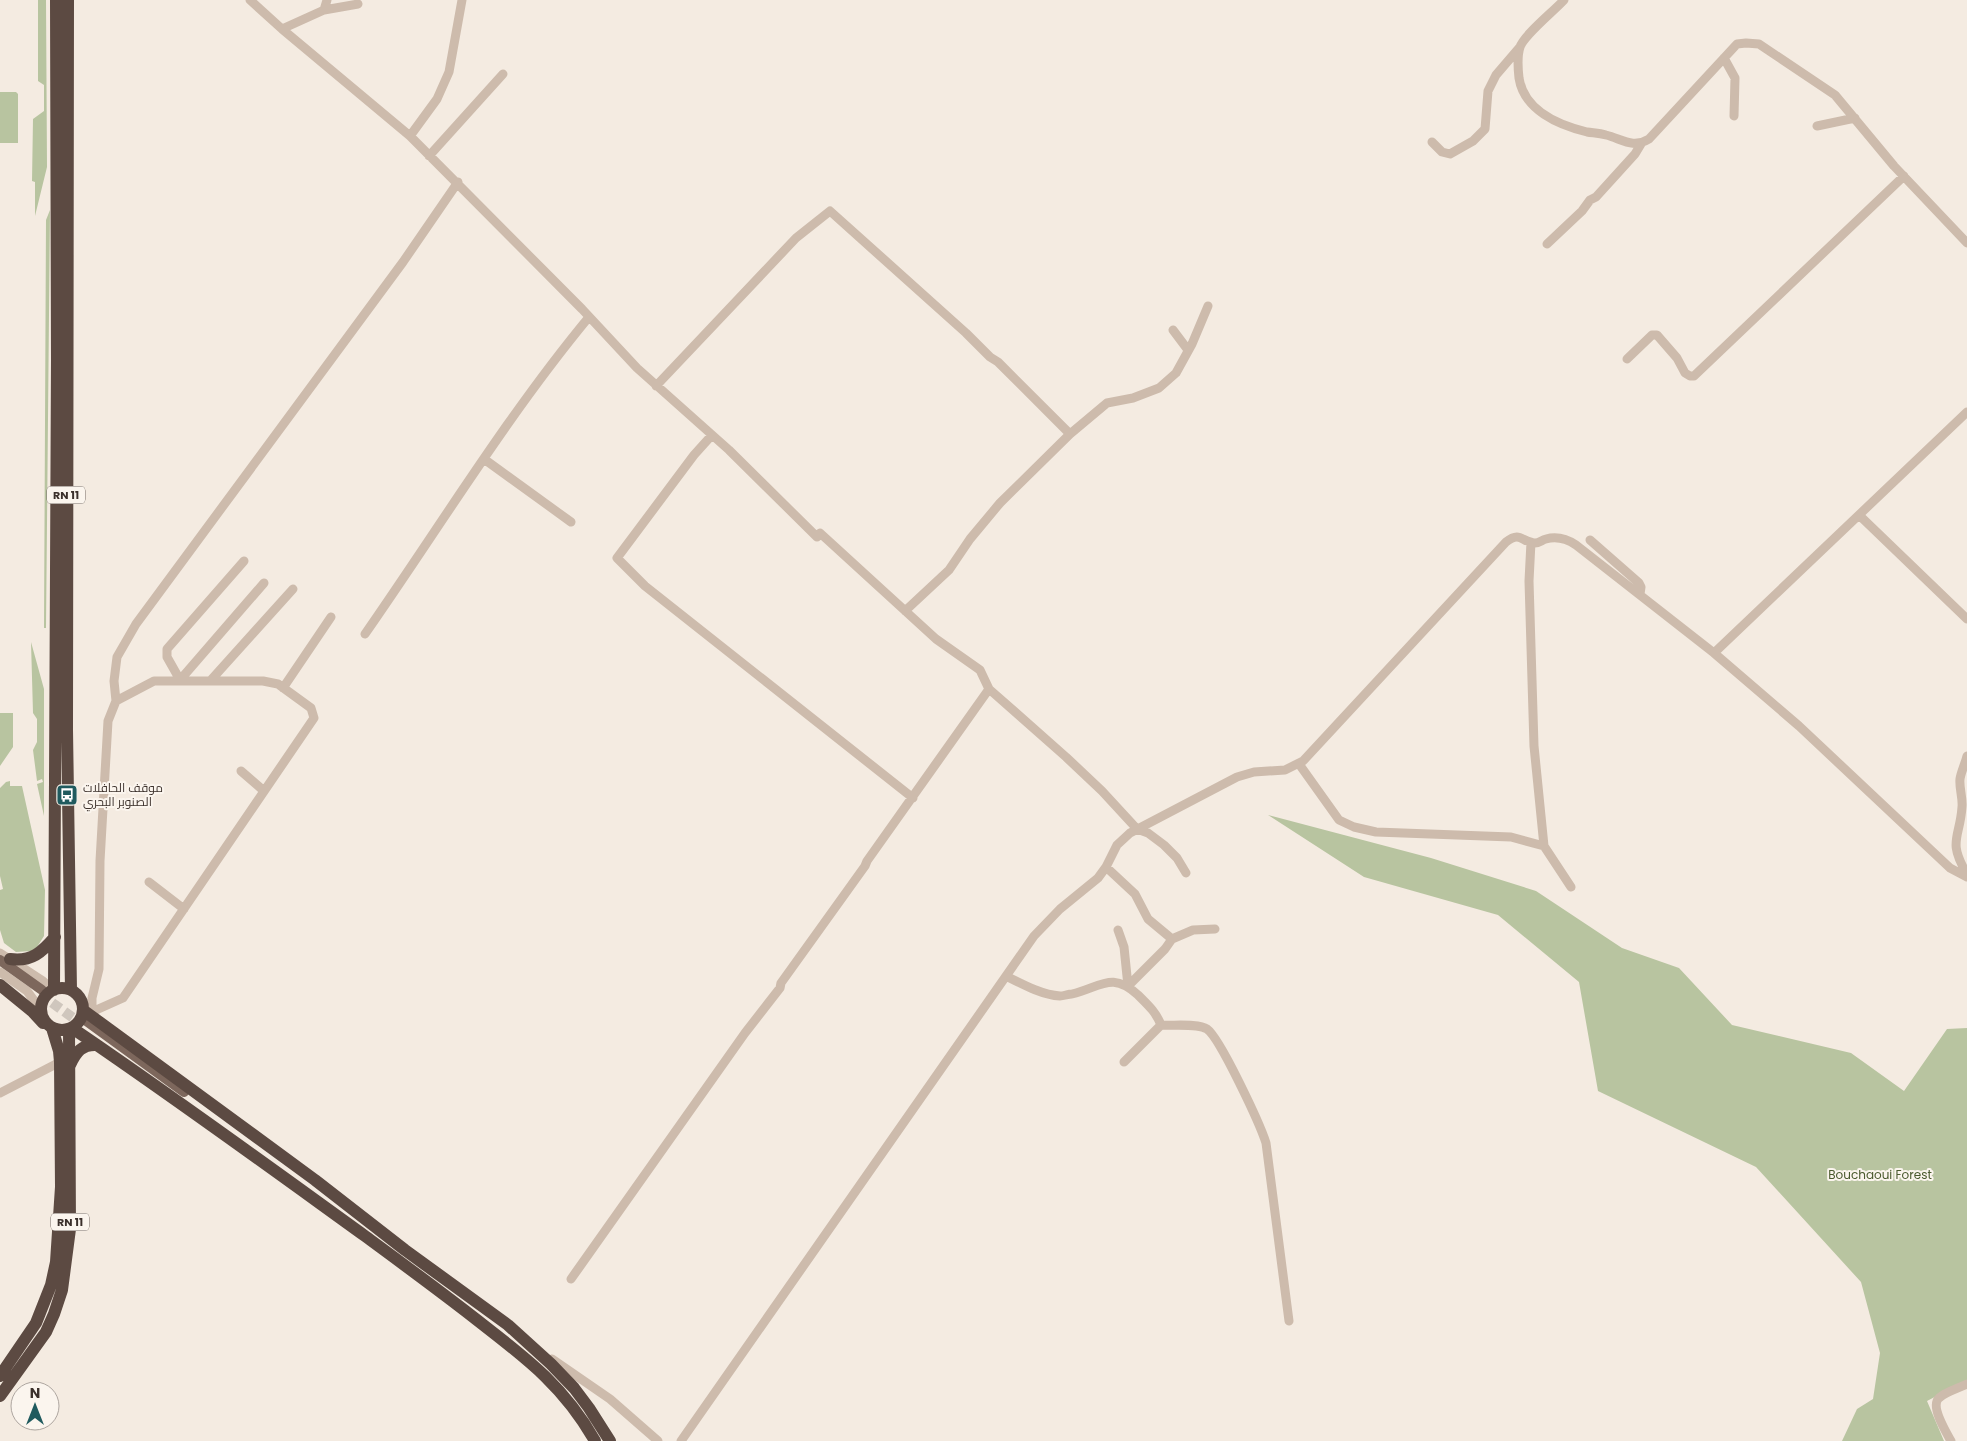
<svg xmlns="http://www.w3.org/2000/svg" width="1967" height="1441" font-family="Poppins,Cairo,sans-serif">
<rect width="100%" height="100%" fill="#f4ebe1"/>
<!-- green -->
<path fill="#b8c4a0" d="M38,0H46L47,167L35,216V182L32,181L33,119L44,111V85L38,81Z
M0,92H16L18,94V143H0Z
M50,210L46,628H44L46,220Z
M31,642L44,689V816L37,784L43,782L42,779L37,781L33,750L37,742V719L33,713Z
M0,713H13V747L0,766Z
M10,781V786H22L45,890L44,936L37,947L31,951L16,952L4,943L0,930V890L3,889L0,876V788L6,782Z
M1268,815L1431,858L1536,891L1622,948L1679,968L1732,1025L1851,1053L1904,1091L1947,1029L1967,1028V1380L1927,1401L1944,1441H1842L1857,1409L1873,1399L1880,1353L1861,1282L1756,1167L1598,1091L1579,982L1498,915L1364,877Z"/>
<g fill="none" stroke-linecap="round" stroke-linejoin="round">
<!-- major-tunnel -->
<path stroke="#cfc6bd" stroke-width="10" stroke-dasharray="10 5" stroke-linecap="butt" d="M40,994L83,1025"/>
<!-- minor -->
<path stroke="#cdbbac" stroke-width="9" d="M250,0L282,29L410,136L582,309L637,368L729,450L817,537
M1564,0C1554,11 1524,35 1520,47C1517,56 1518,69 1519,78C1524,110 1558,125 1587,132C1593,133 1599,133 1606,135C1622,139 1633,149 1649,139L1737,44L1746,43L1759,44L1835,95L1894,166L1967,243
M324,10L358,4
M282,29L324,10L327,0
M1724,58L1735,78L1734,116
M1817,126L1855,118
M410,136L437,99L449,72L462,0
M1432,142L1442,152L1450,154L1473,141L1485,129L1488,91L1496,75L1520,47
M429,156L503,74
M1547,244L1582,211L1590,200L1596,197L1635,154L1641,144
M1173,330L1188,350
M1627,359L1652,335H1657L1677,358L1685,373L1690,376H1694L1904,176
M656,386L796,238L830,211L966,333L990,357L998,362L1070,434
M712,435L694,455L617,558L645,586L913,798
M484,459L571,522
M1859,515L1967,619
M820,533L936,639L980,670L989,689L1066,757L1102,791L1137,829L1148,833L1164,845L1177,858L1186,873
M1590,540L1639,583L1641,587L1640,594
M1531,542L1529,581L1534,746L1544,846L1571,887
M244,561L167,649V657L180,680L264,583
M905,611L949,570L970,539L1000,503L1070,434L1107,403L1133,398L1159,388L1176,373L1192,344L1208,306
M365,634C439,528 507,416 589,317
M1714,653L1967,412
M211,680L293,589
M283,688L331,617
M116,701L114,681L117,657L136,624L403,262L458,182
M1967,756C1965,764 1961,772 1960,779C1959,788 1963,798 1962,807C1960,838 1947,841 1967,874
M1299,764L1339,820L1354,827L1376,832L1511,837L1544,846
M241,771L264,791
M1106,867L1135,894L1148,919L1172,939
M149,882L184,909
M1118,930L1124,947L1128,986
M0,953L43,981L53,990
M0,972L27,991L41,1010
M1006,976C1022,984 1042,995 1060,996C1064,996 1068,994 1072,994C1101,987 1112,971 1138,995C1148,1005 1156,1012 1161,1025
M1128,986L1165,949L1172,939L1193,930L1215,929
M87,1014L123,998L314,718L311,708L278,684L263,681H154L116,701L108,721L100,861L99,969L92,998V1011
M1124,1062L1161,1025C1172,1026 1198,1023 1207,1029C1220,1038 1260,1124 1266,1143L1289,1321
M0,1093L60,1062
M571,1279L745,1033L780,988L781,983L865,866L867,861L989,689
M552,1359L610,1399L658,1441
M681,1441L1034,936L1060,909L1098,878L1106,867L1117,845L1130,833L1237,777L1254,772L1285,770L1303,761L1506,542C1521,530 1522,543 1535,543C1539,543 1542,540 1546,539C1557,536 1567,539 1576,545L1714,653L1799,726L1950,868L1967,877
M1951,1441C1946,1432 1930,1406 1939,1398C1945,1392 1959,1388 1967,1384"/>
<!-- major -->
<path stroke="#7d675c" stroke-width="10" d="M0,960L42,990
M85,1020L184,1092"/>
<!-- highway -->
<path stroke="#5c4a42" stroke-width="12" d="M68,0L67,730L71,990
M10,959C32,962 42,952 55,937
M0,985L32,1011L43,1023
M41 1009a21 21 0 1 1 42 0a21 21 0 1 1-42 0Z
M54,990L57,360L56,0
M83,1010L315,1180L405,1250L508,1325L551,1364L574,1388L589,1408L610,1441
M72,1028C171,1095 268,1166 365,1236C403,1264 440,1291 477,1320C526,1358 564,1386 595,1441
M70,1065C76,1052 82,1044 97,1045
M0,1376L36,1323L51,1285L56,1262L61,1187L60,1062L59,1051L52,1028
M0,1396L46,1332L54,1314L62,1290L70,1229L69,1029"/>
</g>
<!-- icons -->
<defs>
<g id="bus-square" transform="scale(1.125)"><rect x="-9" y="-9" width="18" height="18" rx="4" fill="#1f5a5e" stroke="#fbf5ee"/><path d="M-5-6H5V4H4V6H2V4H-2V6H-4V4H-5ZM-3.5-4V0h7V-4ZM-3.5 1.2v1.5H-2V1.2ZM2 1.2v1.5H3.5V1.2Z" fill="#fff"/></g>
</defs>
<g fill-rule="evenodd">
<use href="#bus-square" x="67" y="795"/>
</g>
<g text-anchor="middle" stroke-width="4" stroke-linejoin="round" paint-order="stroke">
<!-- shield labels -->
<g fill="#fbf5ee" stroke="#756b66" stroke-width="1">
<rect x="47" y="486.5" width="38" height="17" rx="4"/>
<rect x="51" y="1213.5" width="38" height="17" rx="4"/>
</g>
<g font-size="11" font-weight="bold" fill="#3b302b">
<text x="66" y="499">RN 11</text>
<text x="70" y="1226">RN 11</text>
</g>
<!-- poi labels -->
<g font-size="12" fill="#3b302b" stroke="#fbf5ee" text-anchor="start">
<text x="83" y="792">موقف الحافلات<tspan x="83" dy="14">الصنوبر البحري</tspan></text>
</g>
<!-- park labels -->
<g font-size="12" fill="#4a5a2e" stroke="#fbf5ee">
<text x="1880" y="1179">Bouchaoui Forest</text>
</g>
</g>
<!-- north arrow -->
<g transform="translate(35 1406)"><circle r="24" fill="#fbf5ee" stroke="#aea6a0"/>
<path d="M0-4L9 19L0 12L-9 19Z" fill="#1f5a5e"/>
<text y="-8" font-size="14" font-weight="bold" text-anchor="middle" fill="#3b302b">N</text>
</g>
</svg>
